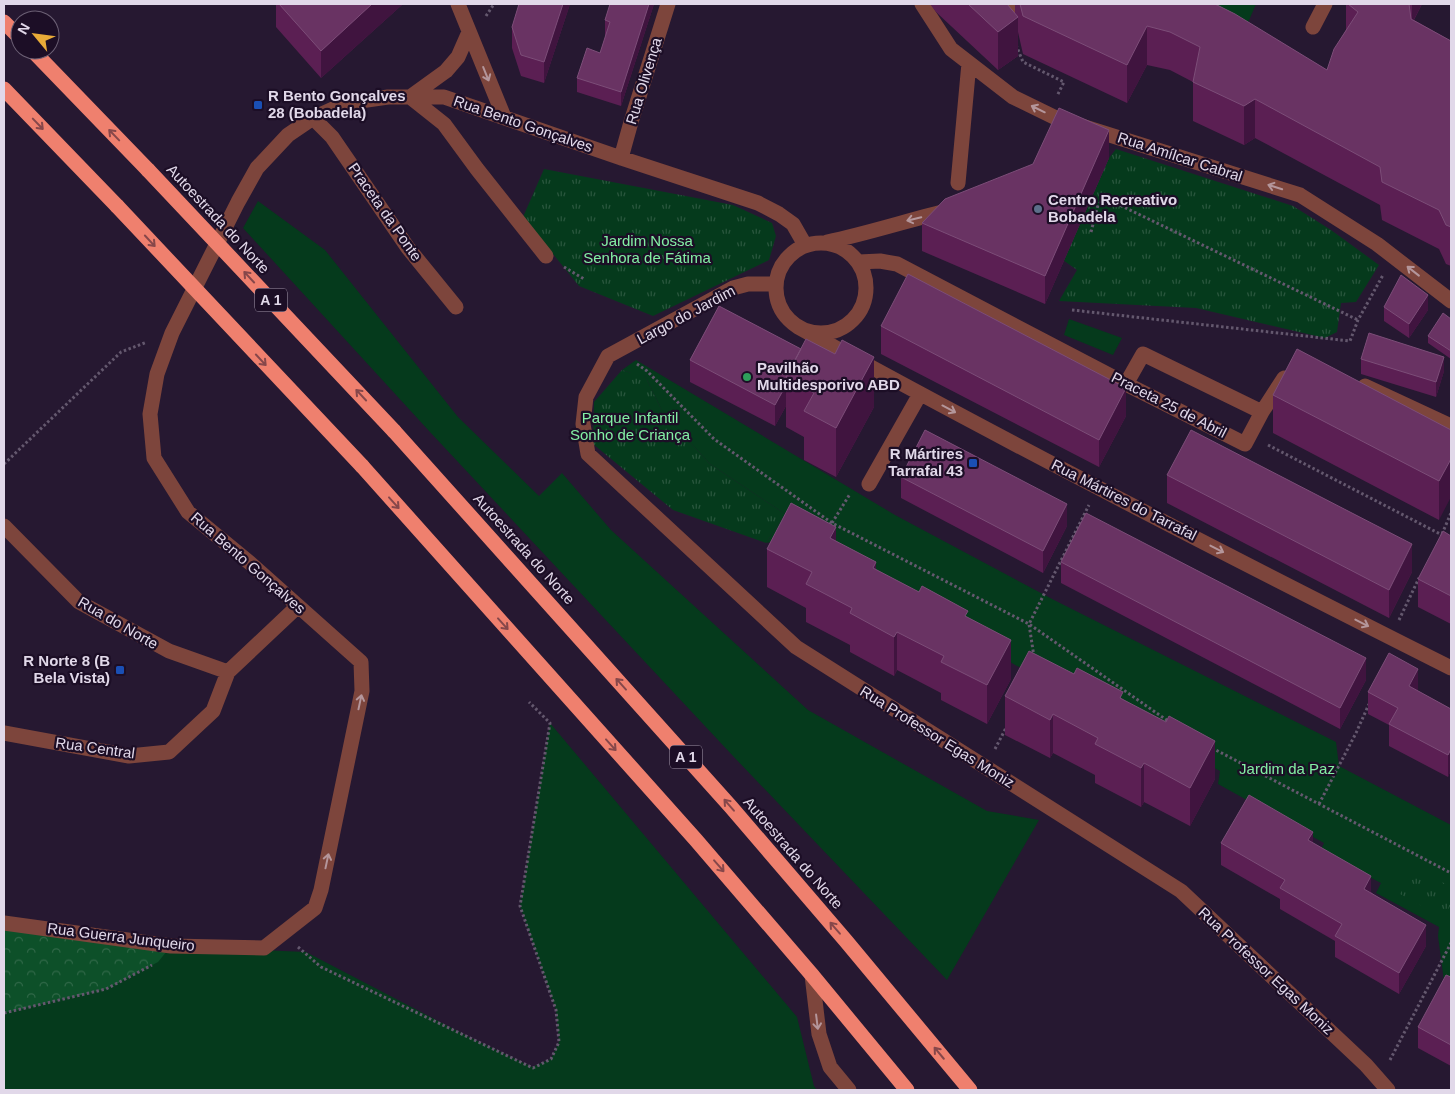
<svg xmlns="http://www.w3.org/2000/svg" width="1455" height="1094" font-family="Arial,sans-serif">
<defs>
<pattern id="forest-crowns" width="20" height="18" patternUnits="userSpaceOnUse" patternTransform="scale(1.25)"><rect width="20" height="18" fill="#0d5029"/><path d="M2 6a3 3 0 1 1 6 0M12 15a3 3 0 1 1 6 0" fill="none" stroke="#306848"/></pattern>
<pattern id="park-tufts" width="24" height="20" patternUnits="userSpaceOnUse" patternTransform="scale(1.25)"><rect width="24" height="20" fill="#053a1c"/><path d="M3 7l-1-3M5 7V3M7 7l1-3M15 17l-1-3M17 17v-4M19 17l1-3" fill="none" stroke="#29563d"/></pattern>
</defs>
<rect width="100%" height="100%" fill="#261831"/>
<!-- green -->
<path fill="#053a1c" d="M1189,4H1256L1235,53Z
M258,201L325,250L458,417L539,496L562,473L611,530L808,710L987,811L1039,820L947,980L733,756L430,432L243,228Z
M1069,319L1122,338L1113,355L1064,335Z
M636,360L895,515L1054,600L1336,742L1339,766L1451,825V999L1446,996L1438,936L1439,927L1376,893L1381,883L1320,852L1324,843L1218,784L1220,771L1042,675L1017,666L841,566L800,536L766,543L785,514L710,464L663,413L645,376L631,373L622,370Z
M550,723L797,1017L814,1086L817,1090H4V1013L106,989L171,946L306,952L469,1037L532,1067L551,1059L559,1042L556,1010L520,906Z"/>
<!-- forest -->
<path fill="url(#forest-crowns)" d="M4,923L171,946L158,962L106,989L4,1013Z"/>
<!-- park -->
<path fill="url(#park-tufts)" d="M1116,149L1293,206L1331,230L1379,265L1356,302L1341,303L1337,332L1325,338L1196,308L1059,301L1077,270L1063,260L1109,158Z
M544,169L733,205L772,223L776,236L769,260L653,316L579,286L523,217Z
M622,370L631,373L636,372L645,376L663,413L710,464L785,514L766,543L673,510L593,444L594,402Z
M1415,867L1451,887V904L1444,918L1400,894Z"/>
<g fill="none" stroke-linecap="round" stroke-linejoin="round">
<!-- path -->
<path stroke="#64586e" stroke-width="3" stroke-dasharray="2.5 2.5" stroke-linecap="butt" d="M486,16L494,4
M1016,45L1023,62L1064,82L1057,96
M1091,232L1098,205L1105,198L1358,320
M564,267L584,279
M1072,310L1350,341L1358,320L1383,275
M637,364L647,371L714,439L832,523L1029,624L1168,721
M1268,445L1442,535L1441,537
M4,464L121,352L147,342
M832,523L850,494
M1442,534L1451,513
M1399,620L1419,578
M1034,657L1029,624L1089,505
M1212,748L1451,873
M995,749L1007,726
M1319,804L1356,733L1369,704
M298,947L321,967L533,1068L551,1059L559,1042L556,1010L520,906L550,723L529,702
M4,1013L106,989L152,965
M1390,1060L1451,943"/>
<!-- minor -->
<path stroke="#7d453c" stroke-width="15" d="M458,4L504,117
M922,4L951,49L1013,97L1056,118L1300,195L1377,244L1451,301
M999,4L1035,8
M1313,27L1325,4
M410,97L444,124L477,169L546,256
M410,97L446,71L458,57L469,32
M313,118L332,137L408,248L456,307
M621,158L631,122L668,4
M958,183L969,63
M827,242C869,233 909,220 950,210
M776 288a45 45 0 1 1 90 0a45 45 0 1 1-90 0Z
M859,262L880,261L897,264L1126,384L1245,444L1262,412L1284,378
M775,284H748L733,288L608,356L586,397L583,424L588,454L796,647L1181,891L1366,1065L1388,1090
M798,327C1013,446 1232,558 1451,668
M1126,384L1143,354L1262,412
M1365,386L1451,426
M869,484L920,394
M4,526L79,602L169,651L228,672
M4,733L129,756L169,752L213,711L228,672L298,606
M4,923L171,946L264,948L315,908L321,890L362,691L361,662L250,563L188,512L154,458L150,414L157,374L172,333L238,202L257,168L288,135L313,118L346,103L388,97H444L621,158L758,203L779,214L793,224L805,245
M812,975L819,1034L830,1067L849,1090"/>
<!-- highway -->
<path stroke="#ef806e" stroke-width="15" d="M4,22L20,38
M32,50L148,170
M4,89L117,206
M394,431L731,807L846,941L970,1090
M362,466L696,840L812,975L907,1090"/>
<!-- highway-bridge -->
<path stroke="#ef806e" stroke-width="15" d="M148,170L394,431
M117,206L362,466"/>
</g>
<!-- wall -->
<path fill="#5b1f53" d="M276,4H403L321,78L276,27Z
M519,4H570L544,83L521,76L512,48V27Z
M610,4H654L621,106L577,92V78L600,53L606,36L605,35V20Z
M930,4H968L1015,14V4H1215L1327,70L1346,30V4H1422L1414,20L1451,41V266L1446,264L1439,249L1382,220L1380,205L1255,138L1244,145L1193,121V82L1170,70L1147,65L1127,103L1023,54L1018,32V56L998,70L936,12Z
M1109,158L1045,304L922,251V223Z
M719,306L874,407L836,477L804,460V437L786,427V406L775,426L690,382V360Z
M1384,307L1428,310L1409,338L1384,321Z
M1451,319V359L1428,343V336Z
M881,326L1126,416L1099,467L881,354Z
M1361,359L1444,371L1436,397L1361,374Z
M1273,395L1451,430L1439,520L1273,433Z
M1167,475L1412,572L1389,618L1167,503Z
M901,477L1067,526L1043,573L901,498Z
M1451,536V624L1418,607V579Z
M836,541L876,570L968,618L1011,679L987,724L941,700V693L897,670L894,676L850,652V645L806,622V608L767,587V549Z
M1061,562L1366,680L1340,729L1061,583Z
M1074,674L1123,699L1215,779L1190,826L1144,802L1141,807L1095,783V775L1053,753L1050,758L1005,735V696Z
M1418,690V691L1451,709V770L1448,777L1389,746V725L1368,714V692Z
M1221,843H1313L1371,892L1426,946L1399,994L1335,957V941L1280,909V899L1221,865Z
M1451,977V1066L1418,1048V1027Z"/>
<!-- shaded-wall -->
<path fill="#40143f" d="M372,4H403L321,78V51Z
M563,4H570L544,83V62Z
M649,4H654L621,106V92Z
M1412,4H1422L1412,23Z
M1018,17V56L998,70V32Z
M1147,26V65L1127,103V65Z
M1255,99V138L1244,145V106Z
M1109,130V158L1045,304V276Z
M1428,295V310L1409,338V324Z
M874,357V407L836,477V428Z
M1444,357V371L1436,397V382Z
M786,385V406L775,426V405Z
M1126,388V416L1099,467V440Z
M1451,459V497L1439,520V481Z
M1067,504V526L1043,573V551Z
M836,527V566L830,538Z
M1412,544V572L1389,618V590Z
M876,562V601L873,568Z
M897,632V670L894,676V637Z
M1011,640V679L987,724V685Z
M1366,658V680L1340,729V708Z
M1418,669V690L1409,708V686Z
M1053,714V753L1050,758V720Z
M1215,741V779L1190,826V788Z
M1451,749V770L1448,777V755Z
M1144,763V802L1141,807V768Z
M1313,832V853L1308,840Z
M1371,876V898L1364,889Z
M1426,925V946L1399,994V973Z"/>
<!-- building -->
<path fill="#693363" stroke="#7c4d78" d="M279,4H372L321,51Z
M519,4H563L544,62L521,55L512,27Z
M610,4H649L621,92L577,78L587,48L600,53L610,22L605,20Z
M968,4H1007L1018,17L998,32Z
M1020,4H1215L1235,14L1327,70L1334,49L1358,12L1348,4H1409L1411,19L1451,41V227L1446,225L1439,210L1382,182L1380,167L1255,99L1244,106L1193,82L1200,47L1170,32L1147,26L1127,65L1023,16Z
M1059,108L1109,130L1045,276L922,223L945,199L1033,164Z
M908,274L1126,388L1099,440L881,326Z
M1401,275L1428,295L1409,324L1384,307Z
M719,306L801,349L786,377V385L775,405L690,360Z
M1443,313L1451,319V351L1428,336Z
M1369,333L1444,357L1436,382L1361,359Z
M806,339L835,354L842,340L874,357L836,428L804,411L814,393L786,377Z
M1297,349L1451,430V459L1439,481L1273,395Z
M925,430L1067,504L1043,551L901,477Z
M1191,430L1412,544L1389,590L1167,475Z
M791,503L836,527L830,538L876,562L873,568L919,592L922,586L968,611L965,616L1011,640L987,685L941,662L944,656L897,632L894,637L850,613L852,608L806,584L812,572L767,549Z
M1086,513L1366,658L1340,708L1061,562Z
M1443,531L1451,536V596L1418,579Z
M1029,651L1074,674L1077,668L1123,692L1120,698L1166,722L1169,716L1215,741L1190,788L1144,763L1141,768L1095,744L1098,738L1053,714L1050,720L1005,696Z
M1389,653L1418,669L1409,686L1451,709V749L1448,755L1389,724L1398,708L1368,692Z
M1249,795L1313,832L1308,840L1371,876L1364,889L1426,925L1399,973L1335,936L1342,924L1280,888L1285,880L1221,843Z
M1446,975L1451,977V1045L1418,1027Z"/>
<!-- one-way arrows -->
<defs><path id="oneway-shaft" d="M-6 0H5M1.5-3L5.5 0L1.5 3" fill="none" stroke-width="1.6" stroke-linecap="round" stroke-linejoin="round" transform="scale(1.25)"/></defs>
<g stroke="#b4969b">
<use href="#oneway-shaft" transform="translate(486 74) rotate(68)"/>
<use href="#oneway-shaft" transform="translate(1038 109) rotate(-154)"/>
<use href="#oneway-shaft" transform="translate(1275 187) rotate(-162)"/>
<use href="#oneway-shaft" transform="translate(914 219) rotate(166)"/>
<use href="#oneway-shaft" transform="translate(1413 271) rotate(-142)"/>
<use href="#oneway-shaft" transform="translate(949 409) rotate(28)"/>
<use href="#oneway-shaft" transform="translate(1217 549) rotate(27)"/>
<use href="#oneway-shaft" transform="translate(1362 623) rotate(27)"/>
<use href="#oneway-shaft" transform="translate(360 702) rotate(-78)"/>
<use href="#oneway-shaft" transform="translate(327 861) rotate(-78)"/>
<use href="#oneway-shaft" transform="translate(817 1022) rotate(83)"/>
</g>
<g stroke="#86474a">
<use href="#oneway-shaft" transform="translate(38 124) rotate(46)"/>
<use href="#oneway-shaft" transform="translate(114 135) rotate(-134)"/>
<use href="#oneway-shaft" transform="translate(150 241) rotate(47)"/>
<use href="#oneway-shaft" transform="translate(249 277) rotate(-133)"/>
<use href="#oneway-shaft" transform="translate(261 360) rotate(47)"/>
<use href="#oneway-shaft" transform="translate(361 395) rotate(-133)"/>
<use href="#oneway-shaft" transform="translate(394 503) rotate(48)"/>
<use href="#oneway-shaft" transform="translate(503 624) rotate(48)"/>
<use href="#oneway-shaft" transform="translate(621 684) rotate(-132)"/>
<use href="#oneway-shaft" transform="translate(611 745) rotate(48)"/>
<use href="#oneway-shaft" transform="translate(729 805) rotate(-131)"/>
<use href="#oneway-shaft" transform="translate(719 866) rotate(49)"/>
<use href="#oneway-shaft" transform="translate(835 928) rotate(-131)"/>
<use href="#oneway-shaft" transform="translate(939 1053) rotate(-130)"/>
</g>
<!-- markers -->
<g fill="#1a4fb4" stroke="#1c0e26" stroke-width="2">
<rect x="253" y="100" width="10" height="10" rx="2.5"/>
<rect x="968" y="458" width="10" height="10" rx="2.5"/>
<rect x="115" y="665" width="10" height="10" rx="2.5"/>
</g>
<circle fill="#5c6f8a" stroke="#1c0e26" stroke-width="2" cx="1038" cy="209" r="5"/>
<circle fill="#2e9e5b" stroke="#1c0e26" stroke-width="2" cx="747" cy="377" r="5"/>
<g text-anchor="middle" stroke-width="4.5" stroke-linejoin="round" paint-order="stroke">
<!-- shield labels -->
<g fill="#1c0e26" stroke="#a69bae" stroke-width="1">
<rect x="255" y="288.5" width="32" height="23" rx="4"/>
<rect x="670" y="745.5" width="32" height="23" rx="4"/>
</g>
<g font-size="14" font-weight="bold" fill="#e1d8e9">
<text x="271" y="305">A 1</text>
<text x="686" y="762">A 1</text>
</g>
<!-- street labels -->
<g font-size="15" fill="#e1d8e9" stroke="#1c0e26">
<text transform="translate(644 81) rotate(-73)" y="5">Rua Olivença</text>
<text transform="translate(523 124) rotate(19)" y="5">Rua Bento Gonçalves</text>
<text transform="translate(1180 157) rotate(18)" y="5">Rua Amílcar Cabral</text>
<text transform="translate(385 212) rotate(55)" y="5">Praceta da Ponte</text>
<text transform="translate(218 219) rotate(47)" y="5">Autoestrada do Norte</text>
<text transform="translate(686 315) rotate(-28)" y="5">Largo do Jardim</text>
<text transform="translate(1169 405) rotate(27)" y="5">Praceta 25 de Abril</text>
<text transform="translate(1124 500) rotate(27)" y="5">Rua Mártires do Tarrafal</text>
<text transform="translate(524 549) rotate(48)" y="5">Autoestrada do Norte</text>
<text transform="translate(248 563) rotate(41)" y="5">Rua Bento Gonçalves</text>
<text transform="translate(118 623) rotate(30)" y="5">Rua do Norte</text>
<text transform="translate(937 737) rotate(32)" y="5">Rua Professor Egas Moniz</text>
<text transform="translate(95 748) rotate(8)" y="5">Rua Central</text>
<text transform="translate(793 853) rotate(49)" y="5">Autoestrada do Norte</text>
<text transform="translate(121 937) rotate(7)" y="5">Rua Guerra Junqueiro</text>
<text transform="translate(1266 971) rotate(43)" y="5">Rua Professor Egas Moniz</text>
</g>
<!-- poi labels -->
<g font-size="15" font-weight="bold" fill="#e1d8e9" stroke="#1c0e26" text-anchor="start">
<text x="268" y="101">R Bento Gonçalves<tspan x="268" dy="17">28 (Bobadela)</tspan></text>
<text x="1048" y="205">Centro Recreativo<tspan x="1048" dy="17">Bobadela</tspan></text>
<text x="757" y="373">Pavilhão<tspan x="757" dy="17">Multidesporivo ABD</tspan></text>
<text x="963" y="459" text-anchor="end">R Mártires<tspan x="963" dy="17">Tarrafal 43</tspan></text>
<text x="110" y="666" text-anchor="end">R Norte 8 (B<tspan x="110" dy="17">Bela Vista)</tspan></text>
</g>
<!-- park labels -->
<g font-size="15" fill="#83efa4" stroke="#1c0e26">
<text x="647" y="246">Jardim Nossa<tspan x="647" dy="17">Senhora de Fátima</tspan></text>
<text x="630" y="423">Parque Infantil<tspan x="630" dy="17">Sonho de Criança</tspan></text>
<text x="1287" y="774">Jardim da Paz</text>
</g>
</g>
<!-- border -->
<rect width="1455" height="1094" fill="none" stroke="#e1d8e9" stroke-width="10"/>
<!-- north arrow -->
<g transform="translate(35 35) rotate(299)"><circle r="24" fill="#1c0e26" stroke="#6b5f74"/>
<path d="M0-4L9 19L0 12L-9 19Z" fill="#e9ab38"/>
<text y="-8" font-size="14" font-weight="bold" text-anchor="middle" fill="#e1d8e9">N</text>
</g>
</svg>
